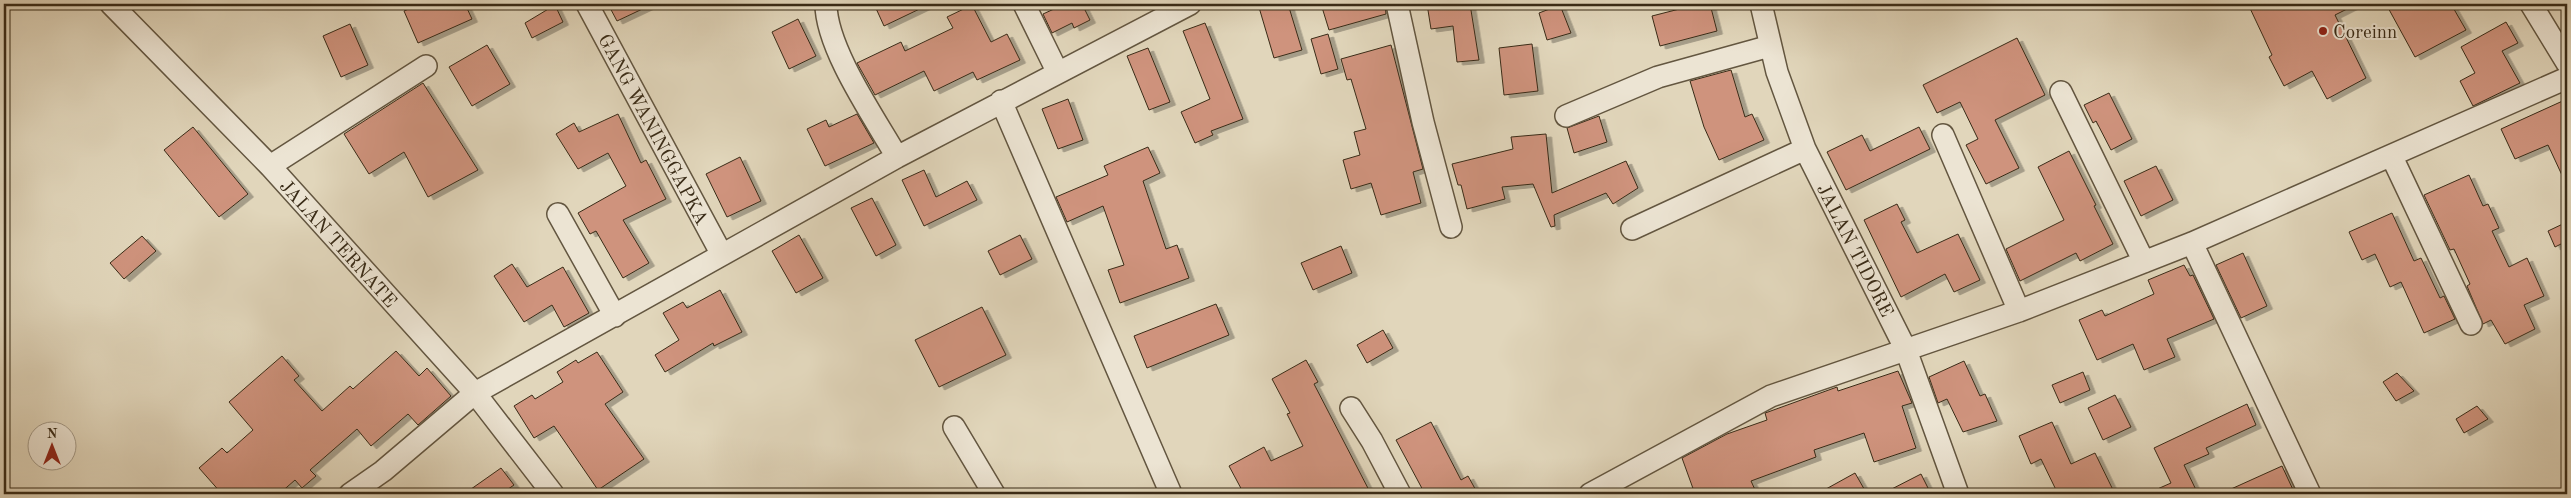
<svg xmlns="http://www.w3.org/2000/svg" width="2571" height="498" font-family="'Old Standard TT',serif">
<defs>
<filter id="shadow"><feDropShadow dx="5.5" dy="3" stdDeviation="0" flood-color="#0004"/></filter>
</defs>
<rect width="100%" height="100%" fill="#e1d6bb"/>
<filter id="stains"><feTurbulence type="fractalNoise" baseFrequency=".004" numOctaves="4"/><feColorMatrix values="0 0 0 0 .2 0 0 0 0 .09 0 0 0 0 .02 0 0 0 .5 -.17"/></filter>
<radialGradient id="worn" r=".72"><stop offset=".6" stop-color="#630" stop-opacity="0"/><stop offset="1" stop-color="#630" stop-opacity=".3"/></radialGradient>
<!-- building -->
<path fill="#cf937d" stroke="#392b17" filter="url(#shadow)" d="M420,4H465L472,19L418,43L404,11Z
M608,4H653L617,21Z
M874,4H930L884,26Z
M1065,4H1082L1090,20L1074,28L1072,23L1052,33L1043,14Z
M1258,4H1288L1302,50L1274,58Z
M1321,4H1385L1386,14L1329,30Z
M1427,4H1470L1479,60L1457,62L1453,26L1431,29Z
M1699,4H1710L1717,31L1660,46L1652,16Z
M2248,4H2357L2335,15L2366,78L2327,99L2312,71L2284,86L2269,57L2272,55Z
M2386,4H2451L2466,30L2415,57Z
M555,5L563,22L532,38L525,23Z
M972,5L991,42L1007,34L1020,60L977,80L973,72L934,91L924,71L875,95L857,63L901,42L905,51L953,28L947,17Z
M1560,5L1571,33L1547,40L1539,13Z
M798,19L816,56L789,69L772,32Z
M2506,22L2518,43L2502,51L2520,83L2473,106L2460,81L2475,73L2461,47Z
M1205,23L1243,119L1211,131L1213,135L1195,143L1181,112L1210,99L1183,31Z
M350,24L368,65L341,77L323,36Z
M1328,34L1338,69L1321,74L1311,39Z
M2017,38L2045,95L1995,120L2019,168L1986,184L1966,145L1978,139L1960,102L1937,113L1923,85Z
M1532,44L1538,91L1504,95L1499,48Z
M487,45L510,84L472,106L449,67Z
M1391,45L1423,169L1413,172L1421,203L1381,215L1371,183L1351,189L1343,160L1360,155L1354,132L1366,129L1351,79L1347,80L1341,59Z
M1148,48L1170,102L1149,110L1127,56Z
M1731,70L1745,117L1752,114L1764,140L1719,160L1704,127L1690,81Z
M423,83L478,170L428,197L404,152L369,174L344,134Z
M2109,93L2132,139L2111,150L2096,121L2093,123L2084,105Z
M1068,99L1083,140L1058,149L1042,109Z
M2567,99V186L2548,145L2515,159L2501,129Z
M618,114L641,163L646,160L666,199L623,220L649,263L623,278L596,231L590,234L578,213L626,186L608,153L578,169L556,134L574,123L579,132Z
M857,114L874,143L825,166L807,129L826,120L829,127Z
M1599,116L1607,142L1574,153L1567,128Z
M193,127L248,194L219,217L164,150Z
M1919,127L1930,149L1846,190L1827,152L1862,135L1870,151Z
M1546,134L1552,193L1626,161L1638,188L1613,204L1606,193L1554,215L1555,226L1551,227L1533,184L1502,187L1505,199L1467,209L1461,185H1458L1452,164L1513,149L1511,137Z
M1148,147L1160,173L1143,181L1166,249L1177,245L1189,278L1120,303L1108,270L1124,265L1103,206L1067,222L1056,197L1108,175L1104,166Z
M2069,151L2096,205L2094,206L2113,244L2080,261L2076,253L2020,281L2006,249L2064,220L2038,167Z
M740,157L761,201L727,217L706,174Z
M2156,166L2173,200L2141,216L2124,181Z
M924,170L936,197L967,181L977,200L924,226L902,180Z
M2469,175L2483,206L2488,204L2499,228L2492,231L2509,267L2527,258L2544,296L2524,305L2535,329L2505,344L2491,320L2483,324L2467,286L2470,284L2454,249L2450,250L2424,195Z
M872,198L896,245L876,256L851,208Z
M1897,204L1905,220L1901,222L1917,253L1958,234L1980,280L1954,292L1945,274L1901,297L1864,220Z
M2392,213L2414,261L2421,258L2440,298L2444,296L2455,319L2424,333L2401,282L2390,287L2375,254L2362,260L2349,232Z
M2567,222V241L2555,247L2548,231Z
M799,235L823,278L796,293L772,251Z
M1020,235L1032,259L1000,275L988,251Z
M142,236L156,251L124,279L110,263Z
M1341,246L1352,273L1313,290L1301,263Z
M2243,253L2267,306L2241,318L2216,265Z
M512,264L527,287L563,267L589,313L564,327L552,305L524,322L494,276Z
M2184,265L2190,276L2193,275L2214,319L2167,339L2175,357L2144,370L2133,344L2097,360L2079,320L2102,310L2105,316L2154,294L2148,280Z
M720,290L742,332L714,346L713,343L665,372L655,355L679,340L663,313L683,302L687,308Z
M1216,304L1229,335L1147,368L1134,336Z
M982,307L1006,355L939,387L915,340Z
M1383,330L1393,348L1367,363L1357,345Z
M396,351L419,376L427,368L451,396L418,425L408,414L371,446L357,429L310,470L316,476L302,488L295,480L279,494H222L199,468L222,448L227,453L253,430L229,402L282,356L299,376L294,380L322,411L350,386L353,389Z
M597,352L623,392L605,404L644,459L598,490L554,426L534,438L514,406L532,395L535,399L563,382L557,372L576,360L578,363Z
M1306,360L1318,382L1314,384L1371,494H1244L1229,466L1264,447L1271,461L1303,446L1287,414L1290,413L1272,379Z
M1964,361L1980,396L1985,394L1997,421L1963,432L1947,399L1938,403L1929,377Z
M1898,371L1912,403L1902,406L1916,448L1874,462L1864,433L1814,450L1816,457L1751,481L1757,494H1695L1682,458L1727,434L1767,420L1765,413L1768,412L1837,387L1838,391Z
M2083,372L2090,390L2060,403L2052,385Z
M2397,373L2414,391L2396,401L2383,382Z
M2115,395L2131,427L2103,440L2088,408Z
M2247,404L2256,425L2206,448L2209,454L2184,465L2198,494H2146L2171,483L2154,448Z
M2477,406L2488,419L2464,433L2456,419Z
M1431,422L1461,480L1468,476L1478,494H1425L1396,440Z
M2052,422L2071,464L2095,453L2115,494H2058L2041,459L2031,464L2019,436Z
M2282,466L2295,494H2220Z
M501,468L514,485L501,494H464Z
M1855,473L1867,494H1817Z
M1921,474L1931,494H1882Z"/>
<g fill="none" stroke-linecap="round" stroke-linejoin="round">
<!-- minor casing -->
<g stroke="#635640" stroke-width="24">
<path id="minor" d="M111,4L270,166L475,393L553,494
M587,4L721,253
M826,4C826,48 874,117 897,157
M1024,4L1057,71
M1397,4L1423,122L1451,227
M1761,4L1777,72L1805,149L1906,350L1958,494
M2531,4L2567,63
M2061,92L2144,262
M1001,101L1171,494
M1566,116L1658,77L1770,46
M1943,135L2019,311
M2392,157L2471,324
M270,166L426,66
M558,214L615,316
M1632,229L1805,149
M2192,243L2310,494
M1351,408L1372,441L1400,494
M954,427L994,494
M350,494L383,471L475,393L897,157L1190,4
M1590,494L1771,396L2019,311L2192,243L2567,78"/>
</g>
<!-- minor -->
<use href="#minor" stroke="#ece4d3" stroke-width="21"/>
</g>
<!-- markers -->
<circle fill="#8f2418" stroke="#ece4d3" stroke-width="2" cx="2323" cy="31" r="5"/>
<g text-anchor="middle" stroke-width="4" stroke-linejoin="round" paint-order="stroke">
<!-- poi labels -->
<g font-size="19" fill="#392b17" stroke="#ece4d3" text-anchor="start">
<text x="2333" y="38">Coreinn</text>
</g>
<!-- street labels -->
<g font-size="19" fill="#392b17" stroke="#ece4d3">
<text transform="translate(654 129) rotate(62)" y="7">GANG WANINGGAPKA</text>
<text transform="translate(339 243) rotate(48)" y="7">JALAN TERNATE</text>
<text transform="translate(1856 250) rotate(63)" y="7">JALAN TIDORE</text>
</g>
</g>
<!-- margin -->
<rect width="2571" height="498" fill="none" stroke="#e1d6bb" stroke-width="20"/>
<rect x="5" y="5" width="2561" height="488" fill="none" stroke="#392b17" stroke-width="2.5"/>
<rect x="10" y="10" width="2551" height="478" fill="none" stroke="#392b17"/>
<!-- north arrow -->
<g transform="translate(52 446)"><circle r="24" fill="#ece4d3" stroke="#a49a88"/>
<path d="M0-4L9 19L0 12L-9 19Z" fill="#8f2418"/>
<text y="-8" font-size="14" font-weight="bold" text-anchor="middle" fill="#392b17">N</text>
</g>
<rect width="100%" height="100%" filter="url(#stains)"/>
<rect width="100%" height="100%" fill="url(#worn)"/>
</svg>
